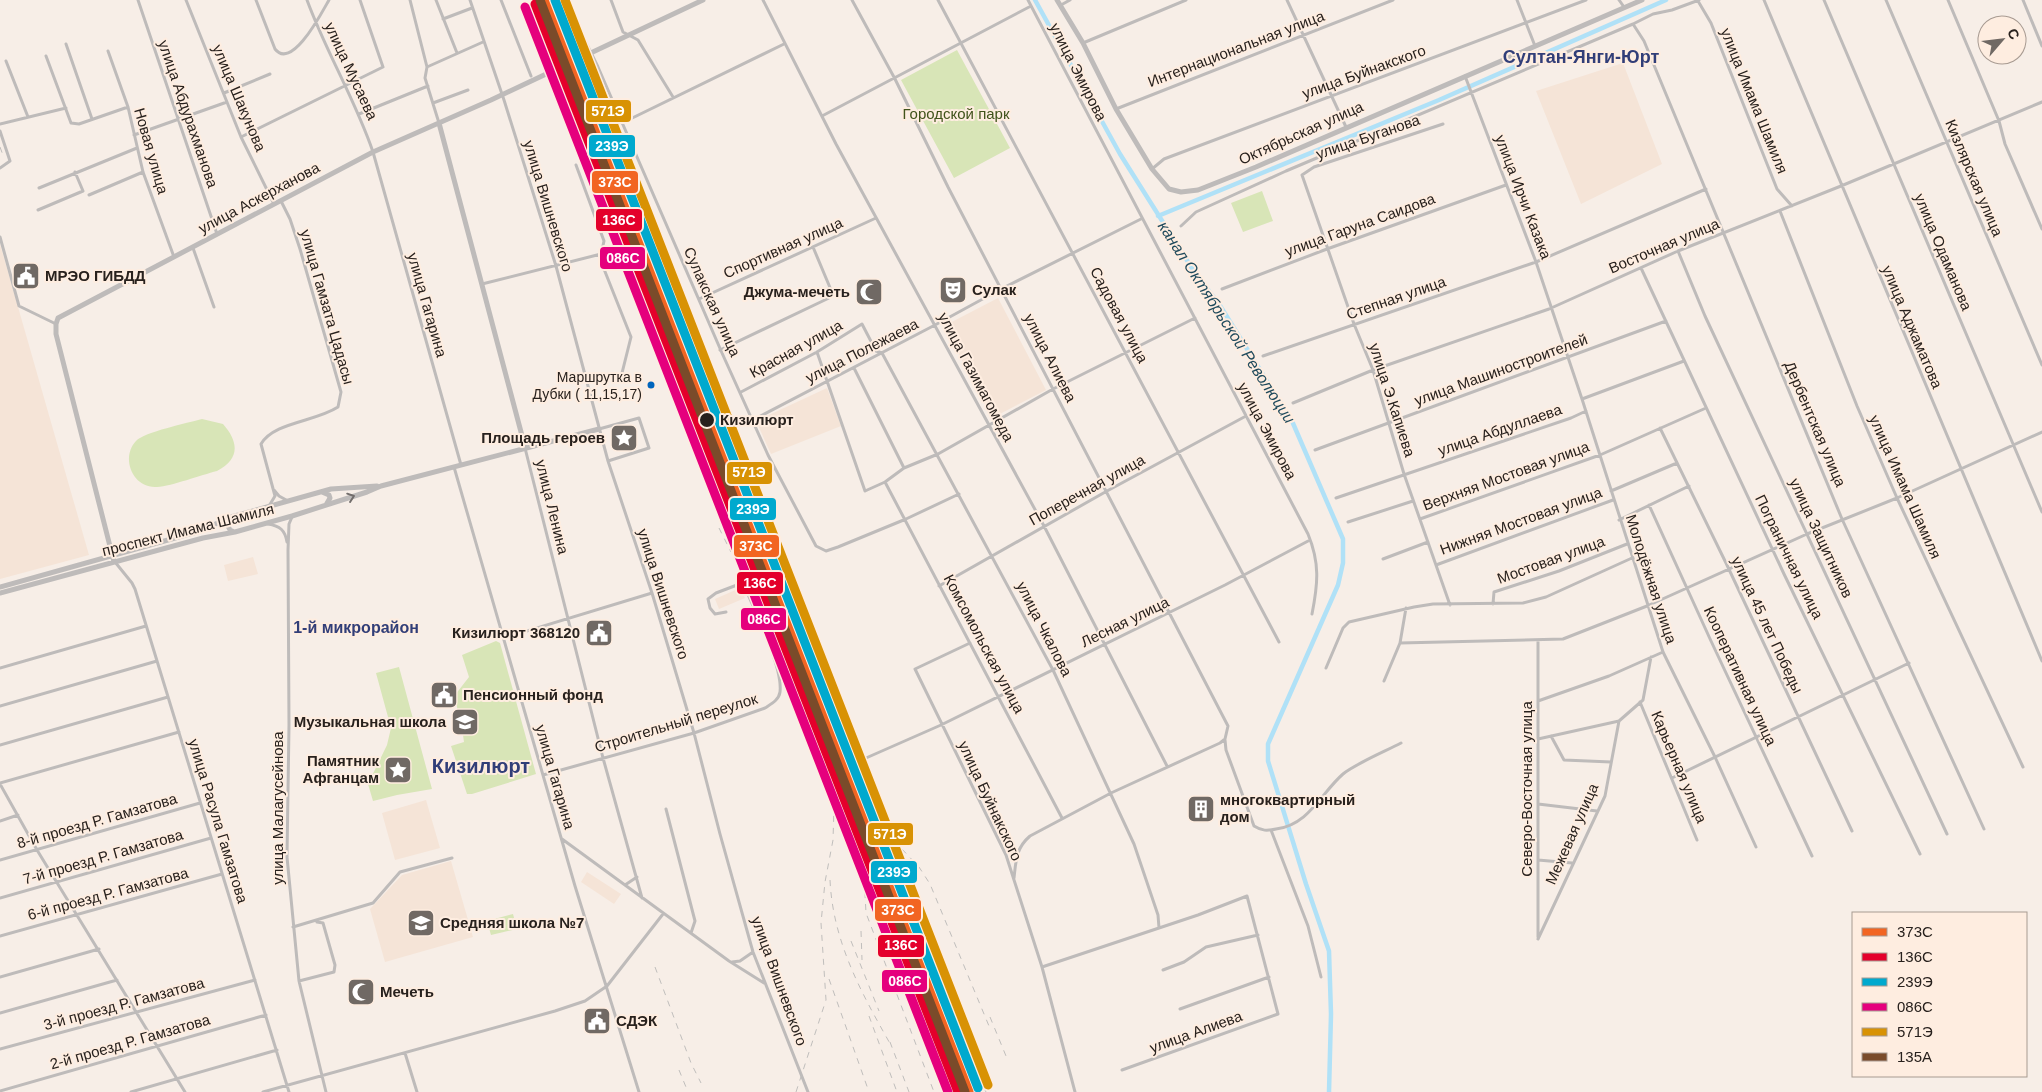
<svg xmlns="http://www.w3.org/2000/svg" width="2042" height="1092" font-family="Arial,sans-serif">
<rect width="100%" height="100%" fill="#f7eee7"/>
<!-- built -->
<path fill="#f5e4d7" d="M1623,63L1662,164L1581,204L1536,91Z
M0,244L89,555L0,579Z
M998,298L1046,390L992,418L944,326Z
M827,388L841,426L771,454L756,421Z
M253,557L258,574L228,581L224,565Z
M740,588L745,598L719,609L715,599Z
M426,800L440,848L395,860L382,813Z
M451,861L473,937L385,962L370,909L402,875Z
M587,872L621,894L614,904L581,882Z"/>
<!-- green -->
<path fill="#d8e5b7" d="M957,50L1010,148L954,178L901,80Z
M1262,191L1273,221L1243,232L1231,203Z
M202,419L223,424C239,442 240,459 217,471C201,475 172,486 157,487C133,489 120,458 136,441C144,432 188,423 202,419Z
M496,641L500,643L536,774L472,794H467L451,746L464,742L463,735L472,732L466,711L458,713L455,695L469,677L462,655Z
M399,667L432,789L397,795L373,801L368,784L387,745L391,728L376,673Z
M513,914L517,929L491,935L487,921Z"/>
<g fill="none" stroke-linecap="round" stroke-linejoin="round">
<!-- canal -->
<path stroke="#b0e1f7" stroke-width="4.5" d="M1035,0L1120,154L1195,273L1219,304L1292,421L1343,539V563L1338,585L1268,744V761L1306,884L1329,951L1331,1014L1329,1092
M1158,216L1439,100L1666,0"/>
<!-- street -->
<path stroke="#bebbba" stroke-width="3" d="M138,0L217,234
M186,0L241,137L274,204
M256,0L275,49C292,71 322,12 329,0
M307,0C326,52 355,99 373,152L461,465
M410,0L427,67L425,78L439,123
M436,0L457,53
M470,0L504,100L556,266L608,461L652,593L694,733L720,834L753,952L808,1092
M501,0L531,76
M565,0L598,67L722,353L768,455L816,546L826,551L838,547L906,519L959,494
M611,0L623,32L638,40L673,97
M763,0L836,144L1044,526L1167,766
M852,0L895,79L948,187L1228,726L1225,739L1220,743L1111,793L1030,836C1016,848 1016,860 1014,878
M938,0L1279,642
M1028,0L1308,534C1320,563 1318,584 1312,614
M1287,0L1346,127
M1517,0L1535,46
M1619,0L1624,7
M1764,0L2042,661
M1824,0L2042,512
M1886,0L2042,365
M1948,0L1999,121L2005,144L2042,229
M2023,0L2042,46
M1698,1L1711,23L1777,189L1792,206
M1061,5L1070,0
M443,19L472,8
M1633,24L1644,41L1842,519L1984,829
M1083,43L1186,0
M66,44L92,119
M108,51L128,107L143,172L174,257
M46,56L71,123L79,124L128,107
M6,61L28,117
M427,67L483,42
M1465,76L1536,262L1582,399L1663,652L1715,757L1756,847
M224,93L270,74
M433,103L468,90
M1116,109L1393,0
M359,114L428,86
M822,116L1031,6
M622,123L784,44
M0,124L66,108
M1443,124L1314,167L1302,175L1354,324L1373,370L1404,474L1450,605
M0,131L10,161L0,168
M134,135L227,102
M241,137L383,67L360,0
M576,165L604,241L600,259L631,337L621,377
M1152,169L1164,159L1586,0
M39,188L137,148
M89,195L143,172
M38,210L83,191L75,172
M1780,211L1857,406L1897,498L2023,767
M1181,226L1196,212L1286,171L1633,24L1653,14L1672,10L1699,0
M0,237L19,306L56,324
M193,248L214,307
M1678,251L1705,316L1947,834
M1641,268L1784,574L1920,854
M482,284L601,254
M1222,289L1327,249L1506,185
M699,299L876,218
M720,350L829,298L831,290L813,247
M817,352L865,491L885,482L904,468L854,368
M1263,356L1536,262L1706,189
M741,392L817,352L862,324L876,351L882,353L1053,670L1134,844L1158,915L1159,928
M1582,399L1684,361
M1293,403L1373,370L1549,309L1678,251L1841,186L2042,102
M753,420L935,325L1001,289L1141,219
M1660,428L1726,563L1852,831
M599,429L639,418L649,448L608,461
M525,448L603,758L642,898
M1315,450L1666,321
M454,467L575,886L639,1092
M904,468L938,454L1053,389L1195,318
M885,482L1062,818
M274,490L279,496L288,501
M1611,491L1677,463
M1336,498L1571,418L1586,411
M1649,505L1711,641L1812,856
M269,506L275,496L261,444C274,422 315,422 338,407L341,392L300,249L290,219L281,201
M292,517L289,524L288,550L289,725L287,857L299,981L326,1092
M1420,519L1600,455L1706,408
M1619,520L1689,486
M1348,522L1413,501
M268,524C280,526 285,530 287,542
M1383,559L1428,542
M115,562L132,583L135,589L289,1092
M1436,565L1613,500
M939,586L1107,491L1246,416
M1493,604L1494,592L1559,571L1627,544
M504,638L652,593
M970,643L915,669L1006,855L1042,967L1075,1092
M1400,643L1563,639L1647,606L1807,534L1897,498L2042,432
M0,668L146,626
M1326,668L1343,628L1349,622L1414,607L1433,604L1523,603L1546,597L1632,558
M1384,681L1400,643L1406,608
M1538,701L1609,676L1663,652
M1640,702L1697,840
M0,706L157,661
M1551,736L1564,760L1611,762
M1538,739L1619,721
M1225,740L1226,750L1254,826C1262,831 1267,831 1276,829C1309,825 1321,793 1343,774C1355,764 1386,751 1401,743
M0,745L168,697
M866,758L941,725L1225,585L1310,540
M543,775L694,733L765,708C771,704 779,700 780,692C783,668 756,613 746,590L737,585L716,593L708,599L710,608L715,614L726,612
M1672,778L1909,663
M0,783L179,732
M0,784L37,850L185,1092
M1538,804L1597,811
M666,809L695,921L691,933
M0,821L18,815
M1271,830L1308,926L1321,977
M562,839L729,961L764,983
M0,860L200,803
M1538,860L1572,863
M625,885L637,877
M0,898L211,838
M293,927L373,903L400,872L452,858
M0,936L222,874
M1538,937V640
M1538,939L1605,796L1619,721L1643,700L1651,657
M732,962L740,961L753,952
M1042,967L1198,915L1247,896L1278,1014L1122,1070
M1163,970L1184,962L1206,947L1258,935
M0,977L99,949
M299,981L334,972L335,965L323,923L317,922
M1180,1009L1269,977
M0,1013L117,980
M0,1049L255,980
M405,1053L417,1092
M0,1091L266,1015
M131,1092L277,1050
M263,1092L555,1011L585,1001L607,986L663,914"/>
<!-- secondary -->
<path stroke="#bebbba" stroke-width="5" d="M1057,0L1083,43L1116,109L1152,169L1169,189L1181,192L1198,190L1256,167L1642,0
M439,123L525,447
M322,492L329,495L330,498L326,505
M231,517L227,524L230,530L234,532
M114,562L56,334V324L58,318L373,152L491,100L703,0
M0,587L200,531L231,517L331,489L377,486
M0,593L203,538L235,532L292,516L367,492L381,486L599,429"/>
<!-- rail -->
<path stroke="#c0bebc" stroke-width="1" stroke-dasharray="6 6" stroke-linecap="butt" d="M0,147L4,158
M719,528L731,552
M733,542L763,604
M792,574L822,692L868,807L879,825L919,867L930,884L989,1026
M835,769L854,818
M855,809L862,837L866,913L934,1092
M883,834L903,890L967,1052L986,1092
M830,880C833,943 862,994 892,1047
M861,931L862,960
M851,941L879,1011
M655,967L691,1063L701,1083
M829,979L869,1092
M869,1016L897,1092
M990,1017L1006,1056
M890,1042L909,1092
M679,1070L688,1092
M969,1073L976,1092
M796,1092L826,1000L821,923L825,882L833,840L834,807L830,766L817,728"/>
<!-- rail-1 casing -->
<g stroke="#feede0" stroke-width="12">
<path id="rail-1" d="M544,0L969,1092"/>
</g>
<!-- rail-2 casing -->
<g stroke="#feede0" stroke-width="12">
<path id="rail-2" d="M535,4L958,1092"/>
</g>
<!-- rail-3 casing -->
<g stroke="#feede0" stroke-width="12">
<path id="rail-3" d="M555,0L978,1088"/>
</g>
<!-- rail-4 casing -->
<g stroke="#feede0" stroke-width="12">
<path id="rail-4" d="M525,7L948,1092"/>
</g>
<!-- rail-5 casing -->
<g stroke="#feede0" stroke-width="12">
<path id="rail-5" d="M565,0L988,1085"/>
</g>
<!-- rail-6 casing -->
<g stroke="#feede0" stroke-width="12">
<path id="rail-6" d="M540,0L965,1092"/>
</g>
<!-- rail-1 -->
<use href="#rail-1" stroke="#f26522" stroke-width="9"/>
<!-- rail-2 -->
<use href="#rail-2" stroke="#e4002b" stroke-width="9"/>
<!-- rail-3 -->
<use href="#rail-3" stroke="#00a9ce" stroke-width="9"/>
<!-- rail-4 -->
<use href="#rail-4" stroke="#e5007d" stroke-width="9"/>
<!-- rail-5 -->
<use href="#rail-5" stroke="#d89204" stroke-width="9"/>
<!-- rail-6 -->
<use href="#rail-6" stroke="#7a4b2a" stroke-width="9"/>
</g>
<!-- one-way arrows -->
<defs><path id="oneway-chevron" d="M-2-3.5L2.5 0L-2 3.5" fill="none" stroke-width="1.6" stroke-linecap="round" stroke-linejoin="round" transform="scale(1.25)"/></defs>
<use stroke="#736e6c" href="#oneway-chevron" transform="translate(351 497) rotate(-19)"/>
<!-- icons -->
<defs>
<g id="civic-square" transform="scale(1.4375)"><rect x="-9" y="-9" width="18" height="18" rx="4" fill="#706964" stroke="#feede0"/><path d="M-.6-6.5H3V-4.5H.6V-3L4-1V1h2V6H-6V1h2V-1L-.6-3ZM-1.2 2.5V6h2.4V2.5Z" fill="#fff"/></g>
<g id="theatre-square" transform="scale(1.4375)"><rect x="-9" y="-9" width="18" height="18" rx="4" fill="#706964" stroke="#feede0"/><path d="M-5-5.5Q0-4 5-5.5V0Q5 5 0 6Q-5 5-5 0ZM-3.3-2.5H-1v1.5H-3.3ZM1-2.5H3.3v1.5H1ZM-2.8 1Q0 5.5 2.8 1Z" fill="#fff"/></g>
<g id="mosque-square" transform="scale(1.4375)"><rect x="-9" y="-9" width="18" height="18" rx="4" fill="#706964" stroke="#feede0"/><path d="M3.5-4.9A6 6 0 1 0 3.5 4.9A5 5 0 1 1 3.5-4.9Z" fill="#fff"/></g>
<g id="sight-square" transform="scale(1.4375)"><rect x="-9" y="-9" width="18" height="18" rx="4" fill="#706964" stroke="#feede0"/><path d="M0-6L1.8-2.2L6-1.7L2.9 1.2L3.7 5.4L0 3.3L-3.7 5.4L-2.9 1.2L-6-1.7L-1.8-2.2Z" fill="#fff"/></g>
<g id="school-square" transform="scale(1.4375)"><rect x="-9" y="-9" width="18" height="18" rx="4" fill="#706964" stroke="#feede0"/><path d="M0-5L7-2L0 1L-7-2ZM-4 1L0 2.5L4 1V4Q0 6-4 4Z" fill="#fff"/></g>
<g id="building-square" transform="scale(1.4375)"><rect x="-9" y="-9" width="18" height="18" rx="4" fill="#706964" stroke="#feede0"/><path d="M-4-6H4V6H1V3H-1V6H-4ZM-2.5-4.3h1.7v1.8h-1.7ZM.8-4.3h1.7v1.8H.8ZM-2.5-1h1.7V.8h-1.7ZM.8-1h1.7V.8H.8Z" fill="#fff"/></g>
</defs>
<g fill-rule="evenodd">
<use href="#civic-square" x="26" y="276"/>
<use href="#theatre-square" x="953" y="290"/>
<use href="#mosque-square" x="869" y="292"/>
<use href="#sight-square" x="624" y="438"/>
<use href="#civic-square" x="599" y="633"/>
<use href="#civic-square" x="444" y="695"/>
<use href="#school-square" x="465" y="722"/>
<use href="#sight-square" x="398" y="770"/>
<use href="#building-square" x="1201" y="809"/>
<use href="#school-square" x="421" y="923"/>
<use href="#mosque-square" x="361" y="992"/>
<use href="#civic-square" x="597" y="1021"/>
</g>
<!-- markers -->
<circle fill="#0065bd" stroke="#feede0" stroke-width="2" cx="651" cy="385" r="4.5"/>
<circle fill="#28211d" stroke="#feede0" stroke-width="2" cx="707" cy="420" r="8"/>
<g text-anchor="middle" stroke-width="4" stroke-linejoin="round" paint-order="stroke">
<!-- bus labels -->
<g font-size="14" fill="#28211d" stroke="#feede0" text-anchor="end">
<text x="642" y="382">Маршрутка в<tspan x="642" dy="17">Дубки ( 11,15,17)</tspan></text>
</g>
<!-- street labels -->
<g font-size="15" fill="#28211d" stroke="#feede0">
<text transform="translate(1236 49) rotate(-21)" y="5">Интернациональная улица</text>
<text transform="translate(351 71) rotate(65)" y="5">улица Мусаева</text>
<text transform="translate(1078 72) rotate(63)" y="5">улица Эмирова</text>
<text transform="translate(1364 72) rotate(-20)" y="5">улица Буйнакского</text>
<text transform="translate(239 98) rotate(67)" y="5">улица Шакунова</text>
<text transform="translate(1754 101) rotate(68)" y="5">улица Имама Шамиля</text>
<text transform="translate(188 114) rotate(71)" y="5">улица Абдурахманова</text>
<text transform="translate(1301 133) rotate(-24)" y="5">Октябрьская улица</text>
<text transform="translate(1368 137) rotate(-19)" y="5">улица Буганова</text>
<text transform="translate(151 151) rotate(74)" y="5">Новая улица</text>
<text transform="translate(1974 178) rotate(67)" y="5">Кизлярская улица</text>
<text transform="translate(1523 197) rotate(69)" y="5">улица Ирчи Казака</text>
<text transform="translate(259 198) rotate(-28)" y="5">улица Аскерханова</text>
<text transform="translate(548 206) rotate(73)" y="5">улица Вишневского</text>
<text transform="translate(1360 225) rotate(-20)" y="5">улица Гаруна Саидова</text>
<text transform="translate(1664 246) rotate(-23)" y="5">Восточная улица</text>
<text transform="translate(783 248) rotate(-24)" y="5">Спортивная улица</text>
<text transform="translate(1943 252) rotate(67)" y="5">улица Одаманова</text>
<text transform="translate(1396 298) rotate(-19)" y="5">Степная улица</text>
<text transform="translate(712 302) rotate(66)" y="5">Сулакская улица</text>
<text transform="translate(427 305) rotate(74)" y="5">улица Гагарина</text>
<text transform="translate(327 307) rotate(74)" y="5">улица Гамзата Цадасы</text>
<text transform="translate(1119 315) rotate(62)" y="5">Садовая улица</text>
<text transform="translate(1912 327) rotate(67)" y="5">улица Аджаматова</text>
<text transform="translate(796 349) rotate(-29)" y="5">Красная улица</text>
<text transform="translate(862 351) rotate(-27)" y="5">улица Полежаева</text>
<text transform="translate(1050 358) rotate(63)" y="5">улица Алиева</text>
<text transform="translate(1501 370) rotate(-20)" y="5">улица Машиностроителей</text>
<text transform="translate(976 377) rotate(62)" y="5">улица Газимагомеда</text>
<text transform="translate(1392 400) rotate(72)" y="5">улица Э.Капиева</text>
<text transform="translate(1815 424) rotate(67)" y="5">Дербентская улица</text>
<text transform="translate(1500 430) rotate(-19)" y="5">улица Абдуллаева</text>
<text transform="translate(1267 431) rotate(62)" y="5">улица Эмирова</text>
<text transform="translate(1506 476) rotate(-20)" y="5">Верхняя Мостовая улица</text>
<text transform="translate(1905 487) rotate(66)" y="5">улица Имама Шамиля</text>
<text transform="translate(1087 490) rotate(-29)" y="5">Поперечная улица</text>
<text transform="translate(552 507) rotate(76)" y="5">улица Ленина</text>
<text transform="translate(1521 521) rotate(-20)" y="5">Нижняя Мостовая улица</text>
<text transform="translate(188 530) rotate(-14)" y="5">проспект Имама Шамиля</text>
<text transform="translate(1821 538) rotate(65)" y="5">улица Защитников</text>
<text transform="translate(1789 557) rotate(64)" y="5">Пограничная улица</text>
<text transform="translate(1551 560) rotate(-20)" y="5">Мостовая улица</text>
<text transform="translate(1651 579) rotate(72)" y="5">Молодёжная улица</text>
<text transform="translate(663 594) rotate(72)" y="5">улица Вишневского</text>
<text transform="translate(1125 622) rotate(-26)" y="5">Лесная улица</text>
<text transform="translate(1767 625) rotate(65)" y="5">улица 45 лет Победы</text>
<text transform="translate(1044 629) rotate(63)" y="5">улица Чкалова</text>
<text transform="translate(984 644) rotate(62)" y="5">Комсомольская улица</text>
<text transform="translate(1740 676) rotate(65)" y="5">Кооперативная улица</text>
<text transform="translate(676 723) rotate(-17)" y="5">Строительный переулок</text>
<text transform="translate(1679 767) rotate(67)" y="5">Карьерная улица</text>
<text transform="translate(555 777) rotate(74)" y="5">улица Гагарина</text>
<text transform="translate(1527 789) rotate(-90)" y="5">Северо-Восточная улица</text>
<text transform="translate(990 801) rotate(65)" y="5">улица Буйнакского</text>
<text transform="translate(278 808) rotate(-90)" y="5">улица Малагусейнова</text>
<text transform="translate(97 821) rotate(-16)" y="5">8-й проезд Р. Гамзатова</text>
<text transform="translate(218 821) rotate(73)" y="5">улица Расула Гамзатова</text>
<text transform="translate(1572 834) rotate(-66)" y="5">Межевая улица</text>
<text transform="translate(103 857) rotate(-16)" y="5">7-й проезд Р. Гамзатова</text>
<text transform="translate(108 894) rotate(-15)" y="5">6-й проезд Р. Гамзатова</text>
<text transform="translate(779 981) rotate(70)" y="5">улица Вишневского</text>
<text transform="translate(124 1004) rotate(-15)" y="5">3-й проезд Р. Гамзатова</text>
<text transform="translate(1196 1032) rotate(-20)" y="5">улица Алиева</text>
<text transform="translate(130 1042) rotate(-16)" y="5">2-й проезд Р. Гамзатова</text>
</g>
<!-- park labels -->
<g font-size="15" fill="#41531b" stroke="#feede0">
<text x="956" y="119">Городской парк</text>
</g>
<!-- poi labels -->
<g font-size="15" font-weight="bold" fill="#28211d" stroke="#feede0" text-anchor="start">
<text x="45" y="281">МРЭО ГИБДД</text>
<text x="972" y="295">Сулак</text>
<text x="850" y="297" text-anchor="end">Джума-мечеть</text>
<text x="605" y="443" text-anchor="end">Площадь героев</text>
<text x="580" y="638" text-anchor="end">Кизилюрт 368120</text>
<text x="463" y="700">Пенсионный фонд</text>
<text x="446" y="727" text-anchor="end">Музыкальная школа</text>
<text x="379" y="766" text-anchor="end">Памятник<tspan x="379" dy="17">Афганцам</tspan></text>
<text x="1220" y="805">многоквартирный<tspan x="1220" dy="17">дом</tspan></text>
<text x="440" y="928">Средняя школа №7</text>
<text x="380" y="997">Мечеть</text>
<text x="616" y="1026">СДЭК</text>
</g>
<!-- stop labels -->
<g font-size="15" font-weight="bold" fill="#28211d" stroke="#feede0" text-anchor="start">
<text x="720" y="425">Кизилюрт</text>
</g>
<!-- water labels -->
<g font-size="16" font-style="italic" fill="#1f4a5c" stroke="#feede0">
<text transform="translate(1227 322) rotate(57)" y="6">канал Октябрьской Революции</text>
</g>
<!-- neighbourhood labels -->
<g font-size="16" font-weight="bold" fill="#313e78" stroke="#feede0">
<text x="356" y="633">1-й микрорайон</text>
</g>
<!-- quarter labels -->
<g font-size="18" font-weight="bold" fill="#313e78" stroke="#feede0">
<text x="1581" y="63">Султан-Янги-Юрт</text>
</g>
<!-- district labels -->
<g font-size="20" font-weight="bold" fill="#313e78" stroke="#feede0">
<text x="481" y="773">Кизилюрт</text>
</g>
</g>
<g stroke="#feede0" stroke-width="2">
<rect x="585" y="99" width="47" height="24" rx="5" fill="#d89204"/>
<rect x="588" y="134" width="48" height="24" rx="5" fill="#00a9ce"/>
<rect x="591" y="170" width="48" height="24" rx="5" fill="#f26522"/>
<rect x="595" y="208" width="48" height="24" rx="5" fill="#e4002b"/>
<rect x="599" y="246" width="47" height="24" rx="5" fill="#e5007d"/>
<rect x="726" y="461" width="47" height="24" rx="5" fill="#d89204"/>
<rect x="729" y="497" width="48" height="24" rx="5" fill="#00a9ce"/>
<rect x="733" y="534" width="47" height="24" rx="5" fill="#f26522"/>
<rect x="736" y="571" width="48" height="24" rx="5" fill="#e4002b"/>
<rect x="740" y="607" width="47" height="24" rx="5" fill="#e5007d"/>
<rect x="867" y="822" width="47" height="24" rx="5" fill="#d89204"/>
<rect x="870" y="860" width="48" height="24" rx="5" fill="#00a9ce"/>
<rect x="874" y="898" width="48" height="24" rx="5" fill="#f26522"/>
<rect x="877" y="934" width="48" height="24" rx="5" fill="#e4002b"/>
<rect x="881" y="969" width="47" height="24" rx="5" fill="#e5007d"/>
</g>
<g font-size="14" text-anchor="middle" font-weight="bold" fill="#fff">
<text x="608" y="116">571Э</text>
<text x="612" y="151">239Э</text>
<text x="615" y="187">373C</text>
<text x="619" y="225">136С</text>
<text x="623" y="263">086С</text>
<text x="749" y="477">571Э</text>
<text x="753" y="514">239Э</text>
<text x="756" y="551">373C</text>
<text x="760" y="588">136С</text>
<text x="764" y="624">086С</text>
<text x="890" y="839">571Э</text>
<text x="894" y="877">239Э</text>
<text x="898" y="915">373C</text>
<text x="901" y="950">136С</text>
<text x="905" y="986">086С</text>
</g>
<!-- legend -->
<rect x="1852" y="912" width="175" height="165" fill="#feede0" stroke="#a89b92"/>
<rect x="1862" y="928" width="25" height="8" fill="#f26522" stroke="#a89b92"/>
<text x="1897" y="937" font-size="15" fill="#28211d">373C</text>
<rect x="1862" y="953" width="25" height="8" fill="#e4002b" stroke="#a89b92"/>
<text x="1897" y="962" font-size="15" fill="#28211d">136С</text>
<rect x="1862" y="978" width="25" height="8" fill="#00a9ce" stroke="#a89b92"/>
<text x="1897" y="987" font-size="15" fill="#28211d">239Э</text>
<rect x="1862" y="1003" width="25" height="8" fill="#e5007d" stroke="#a89b92"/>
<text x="1897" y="1012" font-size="15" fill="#28211d">086С</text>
<rect x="1862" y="1028" width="25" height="8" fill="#d89204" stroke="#a89b92"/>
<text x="1897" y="1037" font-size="15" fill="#28211d">571Э</text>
<rect x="1862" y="1053" width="25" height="8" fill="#7a4b2a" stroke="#a89b92"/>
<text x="1897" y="1062" font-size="15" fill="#28211d">135А</text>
<!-- north arrow -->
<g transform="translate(2002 40) rotate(62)"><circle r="24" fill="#feede0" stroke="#a89b92"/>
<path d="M0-4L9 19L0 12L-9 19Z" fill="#706964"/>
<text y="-8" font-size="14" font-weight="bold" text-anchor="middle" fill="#28211d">С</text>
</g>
</svg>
